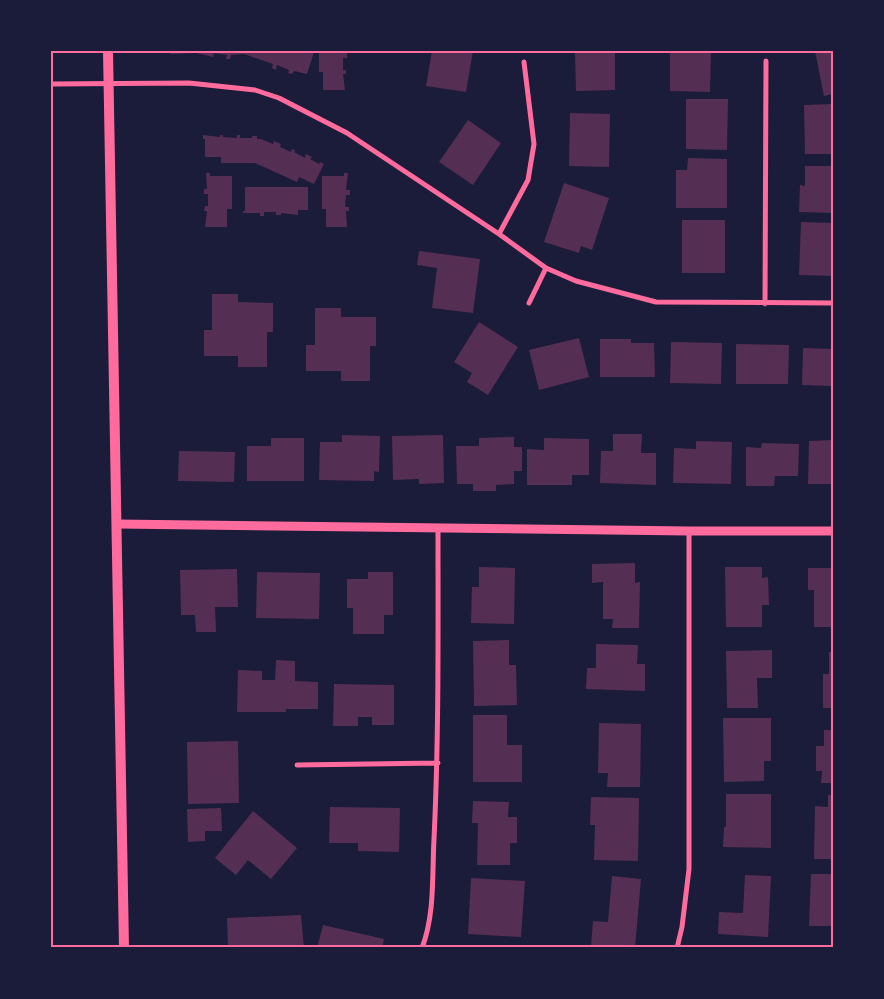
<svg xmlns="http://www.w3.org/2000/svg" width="884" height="999" font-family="'Archivo Narrow',sans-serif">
<rect width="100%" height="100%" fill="#1b1b3a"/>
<!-- building -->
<path fill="#542f53" d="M171,51H313L314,52L307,74L294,71L292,74L288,73L289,70L277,65L276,70L272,68L273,64L244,54L231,55L230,59H226L227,55L214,53L213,57L196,53L171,54Z
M319,51H344V53H347V58H343V70H346V74H343L345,90H323V72H319Z
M432,51H473L466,92L426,86Z
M575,51H615V90L576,91Z
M670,51H711L710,92L670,91Z
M815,51H833V94L824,96Z
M686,99H728L727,150L686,149Z
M833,104V154H805L804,105Z
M570,113L610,114L609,167L569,166Z
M468,120L501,143L473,185L439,162Z
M203,135L220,137V135H223V137L237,138V135H240V138H252V136H257V139H261L273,144L274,141L281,144L280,147L291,152L292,149L295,150L294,152L305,158L306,154L312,157L310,159L319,164L320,162L324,164L314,184L299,177L297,182L255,163H221V157H205V139H203Z
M688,158L727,159V208H676V170H687Z
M805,166H833V213L799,212L800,185L805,186Z
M206,173H210V176H232V209H227V227H205L207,211H204L205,206H208V194H204V189H207Z
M344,173H348L346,190H350V195H346L345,207H349V211H346L347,227H326V209H322V176H344Z
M564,183L609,198L592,250L581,246L579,253L544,242Z
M245,187H308V210H298V215L281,213V215H276V212H264V216H260V213H243V211H245Z
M682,220H725V273H682Z
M801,222L833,223V276L799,275Z
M419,251L480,259L473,313L432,308L437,268L417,265Z
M212,294H238V302L273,303V332H267V367H238V356H204V330H212Z
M315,308H341V317H376V346H370V381H341V371H306V345H315Z
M479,322L518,347L488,395L467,382L472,373L454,362Z
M579,338L589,377L539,390L529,350Z
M600,339H631V343H654L655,377H600Z
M671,342L722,343L721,384L670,383Z
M736,344L789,345L788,384H736Z
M803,348L833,349V386L802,385Z
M613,434H642L641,453H656V485L600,483L601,451H613Z
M342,435L380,436L379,472L374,471V481L319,480L320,442H342Z
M443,435L444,483L419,484V479L393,480L392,436Z
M514,437V447H522V471H514V484L496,485V491H473V484H457L456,446H479V438Z
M271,438H304V481H247V446H271Z
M544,438L589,439V475H572V485H527V449L544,450Z
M833,440V484H808L809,441Z
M696,441L732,442L731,484L673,483L674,448L696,449Z
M762,443L799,444L798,476H775L774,486H746V447L761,448Z
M179,451L235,452L234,482L178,481Z
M635,563V583L640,582L639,628H612L613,619H603V582L592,583V564Z
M479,567L515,568L514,624L471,623L472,587H479Z
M725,567H762V578L768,577L769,605H762V627H726Z
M808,568H833V627H814V590H808Z
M237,569L238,607H215L216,632H196L195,615H181L180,570Z
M257,572L320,573L319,619L256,618Z
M368,572H393V615H384V634H353V608H347V579H368Z
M509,640V665H516L517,705L474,706L473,641Z
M596,644L638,645L637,664H645V691L586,689L587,668H596Z
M772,650V678H757L758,708H727L726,651Z
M829,652H833V708H823V674H829Z
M276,660L295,661V681L318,682V709H286V712H237L238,670L262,671V680H275Z
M334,684L394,685V725H372V717H358V726H333Z
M473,715H507V745H522V782H473Z
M723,718H771V761H764V781L724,782Z
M599,723L641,724L640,787H607L608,773H598Z
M824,730H833V783H821L822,771H816V746H824Z
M238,741L239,803L188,804L187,742Z
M726,794H771V848L723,847L724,827H726Z
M828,795H833V859H814L815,806L828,807Z
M591,797L639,798L638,861L594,860L595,825H590Z
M473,801L509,802L508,817H517V843H510V865H477L478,823H472Z
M330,807L400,808L399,852L358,851V843H329Z
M221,808L222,831H205V841L188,842L187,809Z
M253,811L297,848L271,879L248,860L236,875L215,858Z
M811,874H833V926H809Z
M745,875L771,876L768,937L718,934L719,912L743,913Z
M612,876L641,879L635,948L591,947L593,921L608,922Z
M471,878L525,881L521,937L468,934Z
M301,915L304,948H228L227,918Z
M323,925L384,939L382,948H317Z
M815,945H833V948H815Z"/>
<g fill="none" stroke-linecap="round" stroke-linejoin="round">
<!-- minor -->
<path stroke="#ff6b9d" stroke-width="5" d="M51,84L189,83L255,90L279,98L347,133L499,234L546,268L576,281L656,302L833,303
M499,234L528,180L534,144L524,62
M529,303L546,268
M765,304L766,61
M297,765L438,763
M422,948C435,914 432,875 434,839C439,735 438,631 438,527
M677,948L682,927L689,869V531"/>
<!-- tertiary -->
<path stroke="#ff6b9d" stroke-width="9" d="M117,524L689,531H833"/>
<!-- secondary -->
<path stroke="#ff6b9d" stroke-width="10" d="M108,51L124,948"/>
</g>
<!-- border -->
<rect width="884" height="999" fill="none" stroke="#1b1b3a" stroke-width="105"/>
<rect x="52" y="52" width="780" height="894" fill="none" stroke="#ff6b9d" stroke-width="2"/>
</svg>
